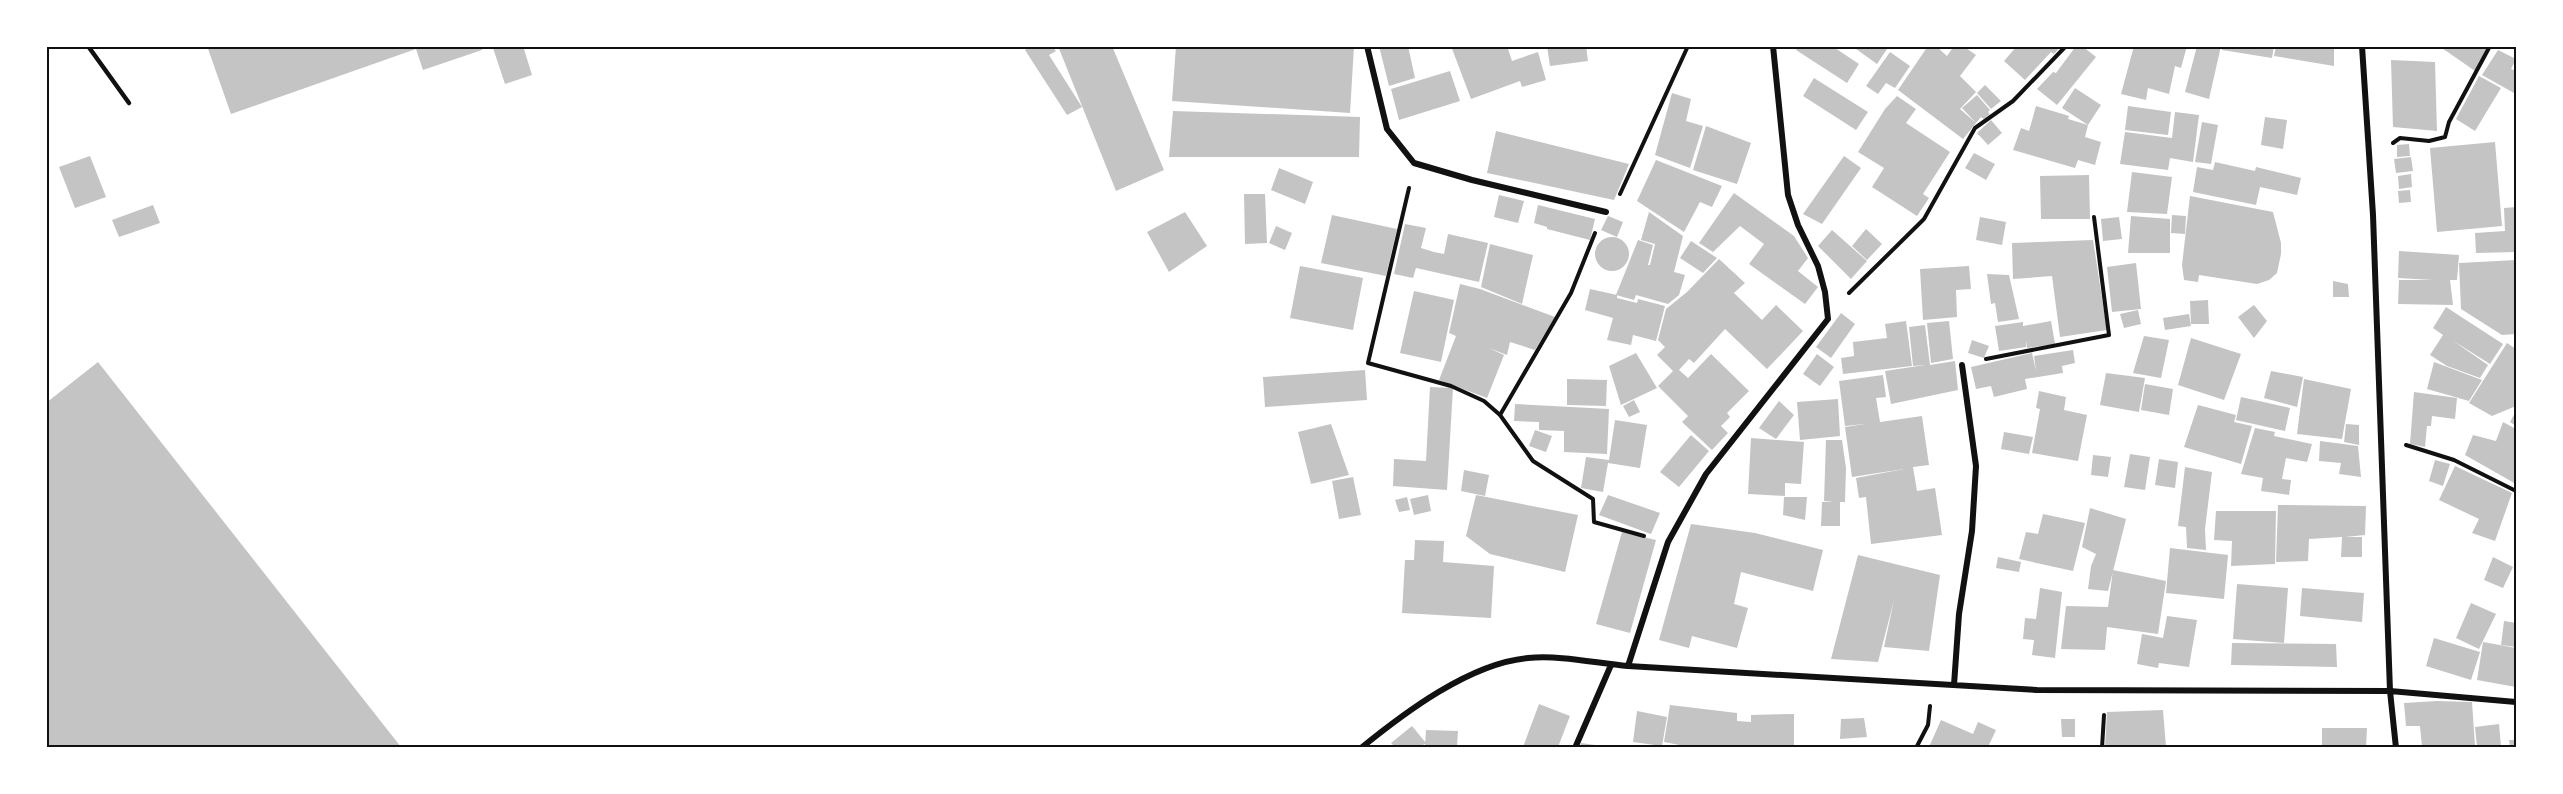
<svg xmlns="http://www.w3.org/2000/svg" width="2563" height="794" font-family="'Fira Sans Condensed',sans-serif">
<rect width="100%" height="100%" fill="#fff"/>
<!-- building -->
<path fill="#c4c4c4" d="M207,46H481L482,50L423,70L416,49L231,114Z
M498,46H523L532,75L505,84L493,48Z
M1031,46H1052L1056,51L1049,55L1082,107L1067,115L1025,50Z
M1058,46H1112L1164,170L1116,191Z
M1176,46H1354L1350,113L1172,101Z
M1379,46H1408L1415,78L1389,86Z
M1451,46H1507L1512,61L1538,52L1546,80L1522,87L1520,81L1471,99Z
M1547,46H1586L1588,61L1550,66Z
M1798,46H1832L1859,64L1847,83L1796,50Z
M1852,46H1889L1877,64Z
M1928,46H1936L1947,56L1954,46H1963L1976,55L1960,76L1976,92L1960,109L1976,123L1963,139L1898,90Z
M2017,46H2061L2054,54L2051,52L2025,80L2004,61Z
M2076,46H2082L2096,57L2057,105L2037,89L2053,72L2056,73Z
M2134,46H2187L2181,68L2175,66L2169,94L2148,88L2146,100L2121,94Z
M2197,46H2221L2209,99L2185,92Z
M2223,46H2274L2272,58L2222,50Z
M2276,46H2334V66L2274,56Z
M2439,46H2488L2475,71Z
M2498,50L2516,59L2511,69L2516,71V88L2514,93L2482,75Z
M1890,52L1910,66L1895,88L1886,83L1878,94L1866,86Z
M2391,60L2435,62L2437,131L2393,127Z
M1450,71L1460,101L1399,120L1391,89Z
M2479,76L2501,88L2475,131L2456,119Z
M1814,78L1868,112L1856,130L1803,96Z
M1985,85L2001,101L1991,109L1977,93Z
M2075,88L2101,105L2088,125L2062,108Z
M1672,93L1691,99L1686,121L1703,126L1690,168L1655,155Z
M1977,95L1990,110L1988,112L1990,114L1984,119L1981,117L1976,123L1962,108Z
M1897,96L1916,109L1906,123L1950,152L1923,194L1929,198L1917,216L1872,187L1884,168L1858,152L1885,109Z
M2036,106L2069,116L2068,119L2088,125L2085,137L2101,142L2095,165L2078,160L2075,168L2013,150L2021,128L2029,131Z
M2128,106L2171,112L2168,135L2125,130Z
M1173,111L1360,117L1359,157H1169Z
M2175,112L2199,115L2193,162L2170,158L2168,170L2120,164L2125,132L2172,138Z
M2265,117L2287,120L2283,149L2261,145Z
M1991,120L2002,133L1988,145L1977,133Z
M2202,122L2218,125L2211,164L2195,162Z
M1706,126L1751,143L1737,184L1693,170Z
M1496,131L1629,164L1614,200L1487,173Z
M2495,142L2502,226L2437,232L2430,148Z
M2409,144L2410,156L2397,157V145Z
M1974,153L1995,164L1986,180L1965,168Z
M90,156L106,197L75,208L59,167Z
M1844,156L1861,168L1822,224L1803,214Z
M2411,157L2413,171L2396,173L2394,159Z
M1656,160L1722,186L1712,207L1700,202L1684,232L1637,201Z
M2215,162L2255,171L2256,167L2301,178L2297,195L2260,187L2256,205L2193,192L2197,167L2213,170Z
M1279,168L1313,182L1305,204L1271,190Z
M2132,172L2172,177L2167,214L2127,212Z
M2411,174L2412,187L2399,189L2398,176Z
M2089,175L2090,219H2041L2040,176Z
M2410,190L2411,202L2399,203L2398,191Z
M1734,193L1794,236L1808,258L1798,271L1818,287L1805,304L1749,264L1764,244L1740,226L1713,252L1699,243Z
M1244,194H1265L1267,243L1245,244Z
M1499,195L1524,201L1518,223L1494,217Z
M2190,196L2273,212L2281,243V254L2277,273L2269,280L2257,284L2199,275L2198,282L2184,280L2182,265Z
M153,205L160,223L119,237L112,220Z
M1538,205L1595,219L1590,240L1547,229V227L1534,223Z
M2516,207V252L2476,253L2475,233L2505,231L2504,208Z
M1185,212L1207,246L1169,272L1147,232Z
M1649,212L1683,236L1674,272L1685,275L1679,295L1668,304L1636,295L1634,300L1616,295L1638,240L1653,245L1648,265H1650L1655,244L1641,240Z
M1332,215L1397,229L1386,276L1321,263Z
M2172,215L2186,216L2185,234L2171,233Z
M1608,216L1623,222L1617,237L1601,230Z
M2131,216L2170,219V253H2128Z
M1980,217L2006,222L2002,245L1976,240Z
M2119,217L2122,239L2103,241L2101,219Z
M1405,224L1426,228L1421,248L1434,252L1444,254L1448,234L1488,243L1479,282L1416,268L1413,278L1394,274Z
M1276,226L1292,233L1285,250L1269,243Z
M1866,229L1882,244L1867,260L1852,246Z
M1832,230L1867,261L1851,279L1818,246Z
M1595 254a17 17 0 1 1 34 0a17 17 0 1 1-34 0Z
M2093,240L2107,330L2060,337L2052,276L2013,279L2012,243Z
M1691,241L1717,258L1703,273L1680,258Z
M1490,244L1533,255L1522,304L1481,287Z
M2399,251L2459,255L2457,280H2450L2453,305L2398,304L2399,280H2433L2398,278Z
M1719,259L1745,283L1734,293L1762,320L1776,305L1803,331L1767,369L1725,329L1694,363L1689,359L1679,370L1688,378L1711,354L1749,391L1727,413L1730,417L1721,426L1728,433L1712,450L1682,422L1688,416L1658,386L1673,371L1657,355L1665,347L1658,340L1666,309L1687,292Z
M2516,260V334L2502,335L2461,309L2459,263Z
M2136,263L2141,309L2112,312L2107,267Z
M1300,266L1363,278L1353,330L1290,318Z
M1969,266L1971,289L1956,290L1957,317L1923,320L1920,269Z
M1987,274L2009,275L2019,319L1998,322L1995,303L1991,304Z
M2333,281L2348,284L2349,297H2333Z
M1460,284L1480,289L1555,317L1535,350L1510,342L1507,355L1489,348L1504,355L1487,398L1439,380L1456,336L1449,333Z
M1590,289L1617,295V298L1637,303L1638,299L1665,306L1656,341L1633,335L1631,345L1607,340L1613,318L1585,310Z
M1414,291L1454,300L1441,362L1400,353Z
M2208,300L2209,324H2191L2190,301Z
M2254,305L2267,321L2254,338L2238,317Z
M2446,307L2503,344L2490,364L2452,340L2488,365L2480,378L2447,366L2430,355L2443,335L2433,328Z
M2138,310L2141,324L2124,328L2120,314Z
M1841,313L1855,324L1831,358L1816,347Z
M2189,314L2191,326L2165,330L2163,318Z
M1906,321L1912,366L1843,374L1841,358L1854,356L1853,342L1887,338L1885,324Z
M1949,321L1953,359L1931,363L1927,323Z
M2051,321L2055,344L2027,348L2026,340V347L1999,351L1995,326L2023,322V326Z
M1925,325L1930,365L1955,361L1958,390L1891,404L1885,371L1925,365L1913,366L1909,327Z
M2144,336L2169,340L2161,378L2133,373Z
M2191,338L2241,354L2224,400L2178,385Z
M1972,340L1989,346L1984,358L1968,353Z
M2507,343L2516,349V406L2492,416L2469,403Z
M2073,350L2075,363L2062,366L2063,373L2025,379L2027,389L1994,397L1991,386L1976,389L1971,367L2032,353L2036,371L2034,356Z
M1636,353L1657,388L1621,405L1609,366Z
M1817,354L1834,367L1820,386L1803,374Z
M98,362L401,747H46V403Z
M2434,362L2482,380L2469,401L2427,389Z
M1365,370L1367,400L1265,407L1263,377Z
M2271,371L2303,377L2297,407L2264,398Z
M2106,373L2145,378L2139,412L2100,405Z
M1883,375L1886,397L1876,398L1880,422L1922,416L1929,465L1913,467L1917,491L1935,488L1942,535L1871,544L1866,497L1859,498L1856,478L1904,469L1852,477L1845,427L1865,424L1845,426L1839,381Z
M1567,379L1607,380L1606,406L1567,405Z
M2304,379L2351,389L2342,439L2297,434Z
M2145,384L2173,389L2169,415L2141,410Z
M1430,387L1453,388L1447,490L1393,486L1394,459L1426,461Z
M2039,391L2066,397L2064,410L2087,415L2078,461L2032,453L2040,409L2036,408Z
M2414,392L2457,398L2455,419L2432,416L2431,426H2427L2425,447L2410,444Z
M2241,397L2290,408L2285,431L2236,420Z
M1838,399L1840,436L1800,440L1797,402Z
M1634,400L1640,412L1629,417L1623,406Z
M1779,401L1794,415L1776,439L1759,428Z
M1515,404L1609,409L1607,454L1564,452V431L1539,430V422L1514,421Z
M2198,405L2236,415L2234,422L2252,426L2241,464L2184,447Z
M2516,411V426L2510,422Z
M1615,420L1647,425L1640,468L1608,463L1603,492L1581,488L1586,457L1609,460Z
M2503,422L2516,429V484L2465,455L2473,435L2496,441Z
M1331,424L1349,475L1311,484L1298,432Z
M2346,424L2359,425V445L2344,442Z
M2255,428L2275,432L2274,436L2312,444L2307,462L2286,458L2282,479L2291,480L2289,495L2261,491L2263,478L2241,474Z
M1535,430L1552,436L1546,452L1529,446Z
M2004,432L2033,437L2029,454L2001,449Z
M1691,435L1709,451L1679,487L1660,472Z
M1751,438L1804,442L1801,484L1785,483V496L1748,494Z
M1826,440H1842L1846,468L1845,502H1840V526H1821L1822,502H1834L1824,501Z
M2320,441L2358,446L2361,477L2339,474L2341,463L2319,461Z
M2130,454L2150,457L2145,490L2124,487Z
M2093,455L2111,457L2108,477L2091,475Z
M2159,459L2178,462L2175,488L2155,485Z
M2435,460L2450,464L2443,486L2429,481Z
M2455,466L2512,493L2495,541L2472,533L2479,519L2439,500Z
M2185,467L2212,472L2205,529L2206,550L2187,548L2186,527L2178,526Z
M1464,470L1489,475L1485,496L1461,491Z
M1353,477L1361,515L1339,519L1332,481Z
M1428,495L1431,511L1414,515L1410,499Z
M1476,495L1578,515L1565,572L1490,554L1466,536Z
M1608,495L1660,513L1651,534L1599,515Z
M1407,497L1410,510L1399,512L1395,500Z
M1784,497H1807L1805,520L1783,515Z
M2278,505L2366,506L2365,535L2345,537H2362V557H2341L2342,537L2309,539L2308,561L2276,562Z
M2090,508L2126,519L2108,591L2088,589L2091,566L2096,554L2082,547Z
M2216,511H2276L2275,564L2231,566L2232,541L2214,540Z
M2043,514L2085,523L2073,571L2019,559L2026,532L2038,534Z
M1691,524L1755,533L1823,550L1813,591L1741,572L1734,604L1748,608L1737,648L1692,636L1689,648L1659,640Z
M1622,532L1656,540L1630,633L1596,624Z
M1415,540L1444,541L1443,562L1494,566L1491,618L1402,613L1405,560H1414Z
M2170,548L2228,555L2224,599L2166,593Z
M1858,555L1940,575L1929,651L1884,647L1894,600L1878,662L1831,659Z
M1998,557L2021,562L2019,572L1996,568Z
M2493,557L2513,567L2503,588L2484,580Z
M2113,570L2166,581L2158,634L2107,627L2105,650L2061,649L2066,606L2108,607Z
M2237,584L2288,588L2284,643L2233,639Z
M2040,588L2062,592L2055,658L2032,655L2034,640L2023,639L2025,618L2036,619Z
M2302,588L2364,593L2362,622L2300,616Z
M2471,603L2496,614L2479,649L2456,638Z
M2167,616L2197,620L2189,667L2159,663L2158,668L2137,664L2142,634L2163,638Z
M2504,621L2516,623V647L2501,645Z
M2434,638L2480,652L2471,680L2426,666Z
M2483,642L2516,648V687L2477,680Z
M2232,643L2336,644L2337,667L2231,665Z
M2437,701L2472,702L2475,746L2422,747L2420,726H2406L2404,703Z
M1539,704L1570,716L1558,747H1523Z
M1670,705L1737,713V721L1751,722V715L1794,714V747H1690L1664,742Z
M2163,710L2166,747H2105L2107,712Z
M1637,711L1667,717L1662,746L1633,742Z
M1864,718L1867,737L1840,739L1841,719Z
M2061,719H2075V737H2062Z
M1941,720L1973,734L1978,722L1996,730L1988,747H1929Z
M2499,724L2501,747H2477L2475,727Z
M1412,726L1426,743L1420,747H1395L1391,743Z
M2322,728H2367L2366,747H2322Z
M1426,730L1458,731L1457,747H1425Z
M2509,740H2516V747H2510Z
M1581,743L1602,746V747H1580Z"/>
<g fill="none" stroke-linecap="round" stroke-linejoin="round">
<!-- path -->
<path stroke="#111" stroke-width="4" d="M2393,143L2400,138L2429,141L2445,137L2449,122L2490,46
M1409,188L1368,363L1451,386L1484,401L1500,415L1533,461L1593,499L1594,522L1644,536
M1620,194L1688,46
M1849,293L1924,219L1975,128L2013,101L2066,46
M1986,359L2109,335L2094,217
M1500,415L1571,293L1595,233
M2406,445L2454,460L2516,491
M1916,748L1928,725L1930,706
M2102,748L2104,715"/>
<!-- service -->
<path stroke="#111" stroke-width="4.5" d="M88,46L129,103"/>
<!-- minor -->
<path stroke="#111" stroke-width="6" d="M1367,46L1387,129L1414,163L1472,180L1606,212
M2362,46L2373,215L2390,691L2396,748
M1628,666L1668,542L1706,474L1828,319L1825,292L1818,266L1798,225L1788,195L1773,46
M1954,685L1959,614L1972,531L1976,466L1962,365
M1361,748C1404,713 1470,663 1528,658C1561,655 1595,663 1628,666L2037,690L2390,691L2516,702
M1575,748L1611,665"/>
</g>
<!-- border -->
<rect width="2563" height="794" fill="none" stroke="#ffffff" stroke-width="96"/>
<rect x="48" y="48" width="2467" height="698" fill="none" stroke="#111" stroke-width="2"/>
</svg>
